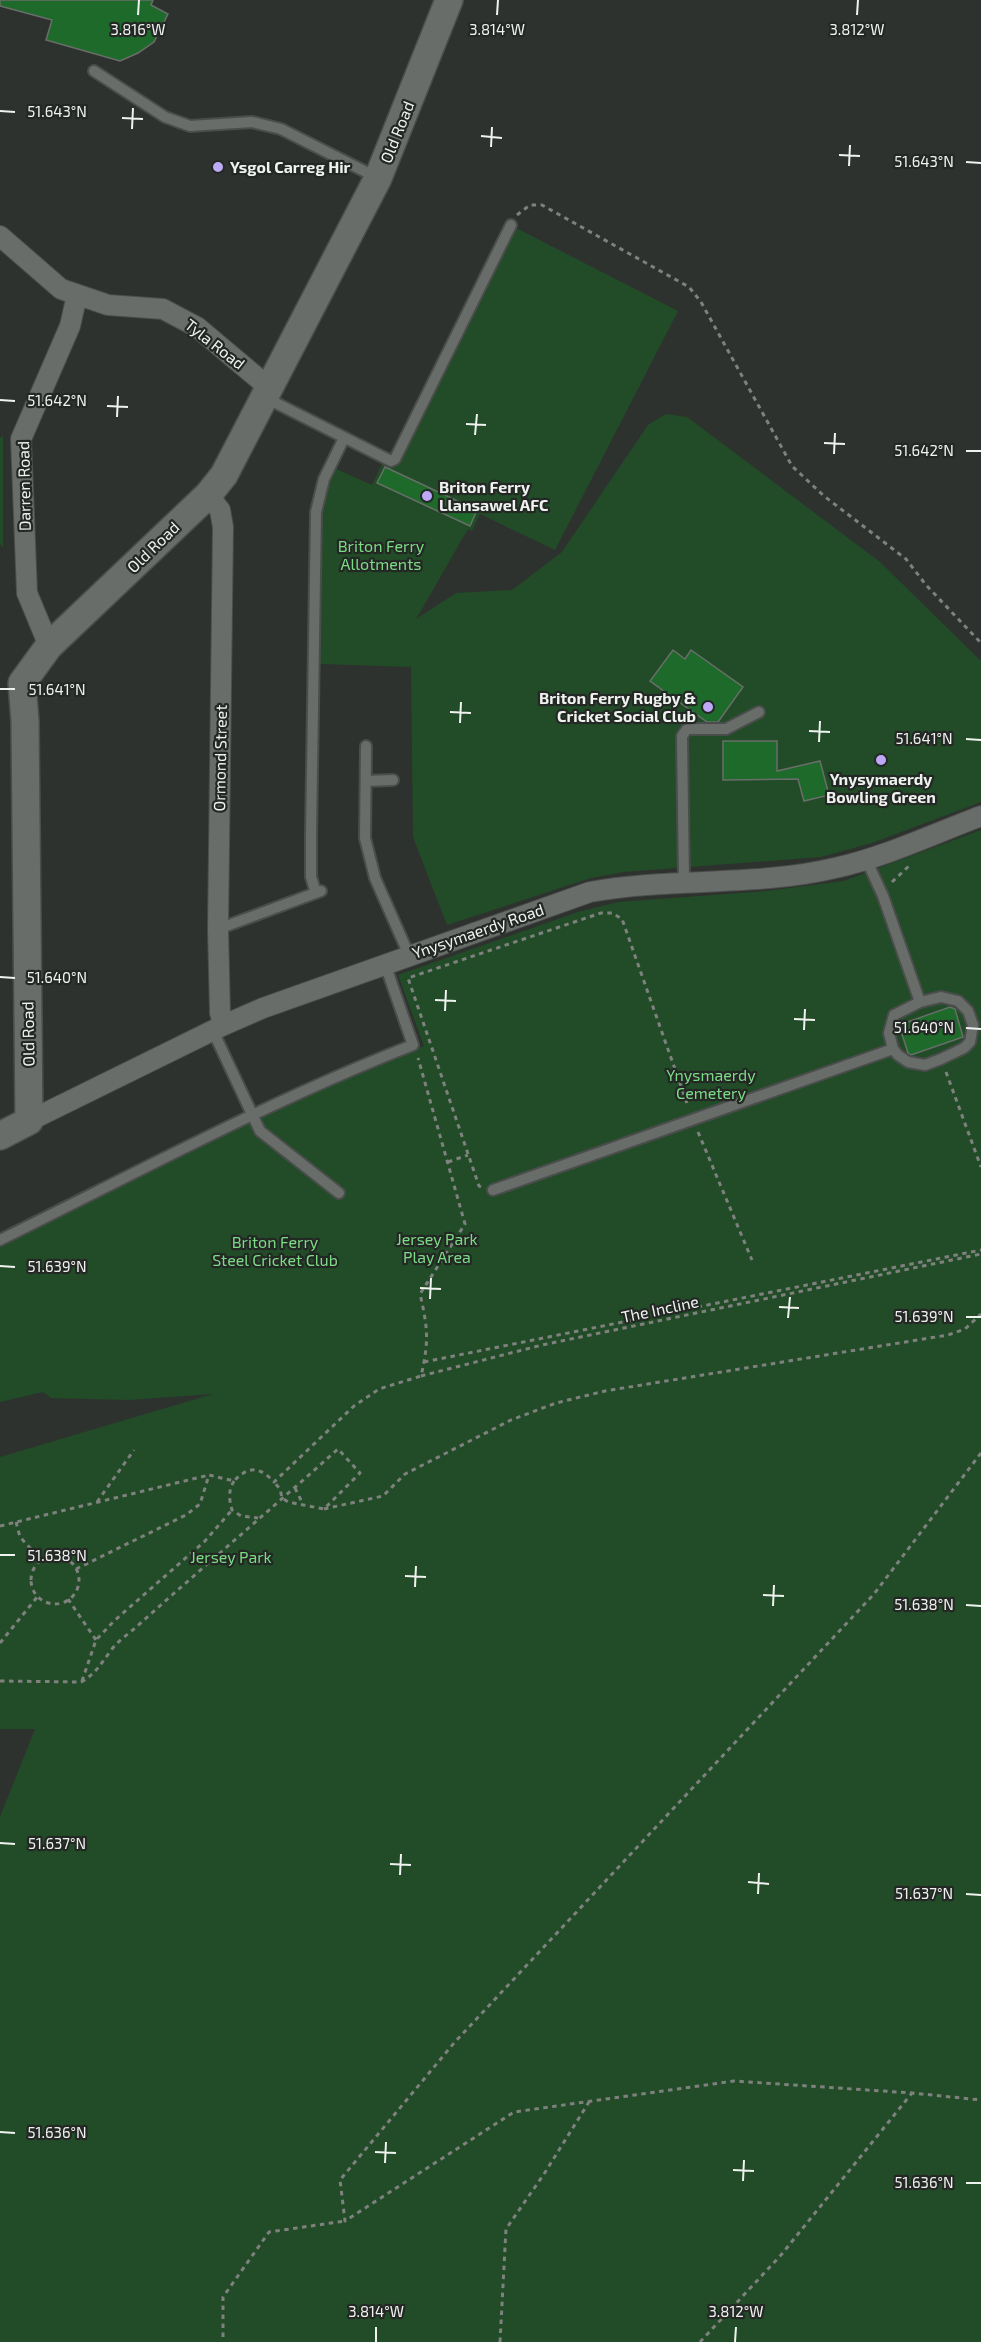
<svg xmlns="http://www.w3.org/2000/svg" width="981" height="2342" font-family="'Exo 2',sans-serif">
<rect width="100%" height="100%" fill="#2e322e"/>
<!-- green -->
<path fill="#224c27" d="M516,228L678,311L555,550L480,514L472,531L468,529L416,619L456,593L512,590L562,552L648,425L666,414L687,417L880,562L981,661V802L872,843L821,857L624,872L591,878L447,925L413,837L411,667L320,664V513L328,483L336,469L372,485L383,462L395,467Z
M3,436V547L0,544V438Z
M981,830V2342H0V1817L35,1729H0V1457L213,1394L129,1400L51,1398L43,1392L0,1402V1246C140,1177 279,1103 424,1046L398,975L578,912L618,902L766,891L844,881Z"/>
<!-- building -->
<path fill="#1e6a2b" stroke="#6a6e6a" stroke-width="1.5" d="M0,0H153L151,5L168,14L154,42L138,53L120,61L46,40L52,20L0,6Z
M385,467L477,510L470,526L377,483Z
M673,650L685,659L691,650L743,687L718,722H707L650,681Z
M723,741H777V771L820,761L829,795L804,801L798,779L723,780Z
M950,1007L955,1009L963,1037L911,1055L908,1053L899,1025Z"/>
<g fill="none" stroke-linecap="round" stroke-linejoin="round">
<!-- lane casing -->
<g stroke="#4a4d4b" stroke-width="14">
<path id="lane" d="M94,71L165,117L190,126L252,122L281,129L378,178
M264,397L391,461L395,459L511,225
M366,746L365,838L375,878L409,955
M366,781L393,780
M866,859L883,896L920,1002
M684,883L682,736L687,729H726L759,712
M316,893L311,877V836L316,512L324,479L344,438
M218,929L321,891
M941,997L958,1001L968,1011L973,1025L970,1042L964,1048L941,1059L925,1065L908,1062L898,1055L893,1049L889,1033L894,1015L920,1002Z
M213,1031L260,1131L339,1193
M493,1190L893,1049
M0,1240C136,1173 272,1100 413,1045L385,964"/>
</g>
<!-- street casing -->
<g stroke="#4a4d4b" stroke-width="22">
<path id="street" d="M0,236L61,289L108,305L163,309L197,327L260,380L269,385
M208,495L220,510L223,527L218,929L220,1013L224,1025
M49,646L27,593L21,439L70,326L77,295
M29,1121L224,1025L263,1008L590,892C671,877 755,887 835,868C885,857 933,834 981,816"/>
</g>
<!-- secondary casing -->
<g stroke="#4a4d4b" stroke-width="30">
<path id="secondary" d="M0,1136L29,1121L25,721L22,683L49,646L208,495L224,475L378,178L449,0"/>
</g>
<!-- path -->
<path stroke="#7e817e" stroke-width="3" stroke-dasharray="4.5 4.5" stroke-linecap="butt" d="M517,215L530,205H542L689,287L701,302L792,466L824,496L906,559L926,585L981,643
M892,882L911,864
M946,1072L981,1167
M698,1132L752,1260
M448,1162L468,1155
M481,1187L479,1186L408,978L601,913H612L622,919L688,1106
M424,1362L981,1250
M421,1376L542,1345L981,1254
M981,1453L874,1594L454,2043L340,2180L345,2221L514,2112L734,2081L912,2093L981,2100
M234,1481C228,1491 229,1499 232,1510L241,1516L258,1518
M295,1488L304,1506
M97,1502L134,1450
M324,1509L383,1496L405,1474L511,1420L556,1403L605,1391L948,1335L965,1329L981,1314
M16,1522L20,1537L41,1560
M0,1526L209,1475
M31 1580a24 24 0 1 1 48 0a24 24 0 1 1-48 0Z
M76,1569L186,1515L200,1504L209,1475L234,1481C249,1465 260,1467 274,1482L354,1406L379,1389L421,1376C429,1342 428,1328 420,1294L465,1224L418,1058
M68,1599L96,1640
M0,1643L38,1596
M0,1681L81,1682C96,1674 102,1662 112,1649C118,1641 127,1635 135,1628C202,1568 271,1509 338,1449L360,1473L324,1509L288,1502L282,1498L280,1489L274,1482
M82,1681L96,1640L114,1621L205,1541L232,1510
M223,2337V2297L269,2232L345,2221
M500,2342L506,2229L544,2174L589,2102
M700,2342L781,2255L912,2093"/>
<!-- lane -->
<use href="#lane" stroke="#696d69" stroke-width="10"/>
<!-- street -->
<use href="#street" stroke="#696d69" stroke-width="20"/>
<!-- secondary -->
<use href="#secondary" stroke="#696d69" stroke-width="27"/>
</g>
<!-- ticks -->
<path fill="none" stroke="#f0f2f0" stroke-width="2" d="M138,15L139,0M497,15L498,0M857,15L858,0M0,111L15,112M122,118L143,119M132,129L133,108M481,136L502,138M491,147L492,127M839,155L860,156M966,162L981,163M849,166L850,145M0,400L15,401M107,406L128,407M117,417L118,396M466,424L486,425M475,435L477,414M824,443L845,444M966,451H981M834,454L835,433M0,689H15M450,712L471,713M460,723L461,702M809,731L830,732M966,739L981,740M819,742L820,721M0,977L15,978M435,1000L456,1001M445,1011L446,990M794,1019L815,1020M966,1028L981,1029M804,1030L805,1009M0,1266L15,1267M420,1288L441,1289M430,1299L431,1278M779,1307L799,1308M966,1317H981M788,1318L790,1297M0,1555H15M405,1576L426,1577M415,1587L416,1566M763,1595L784,1596M966,1605L981,1606M773,1606L774,1585M0,1843L15,1844M390,1864L411,1865M400,1875L401,1854M748,1882L769,1884M758,1894L759,1873M966,1894L981,1895M0,2132L15,2133M375,2152L396,2153M385,2163L386,2142M733,2170L754,2171M743,2181L744,2160M966,2183H981M376,2342V2327M735,2342L736,2327"/>
<!-- markers -->
<g fill="#bda9f5" stroke="#242825" stroke-width="2">
<circle cx="218" cy="167" r="6"/>
<circle cx="427" cy="496" r="6"/>
<circle cx="708" cy="707" r="6"/>
<circle cx="881" cy="760" r="6"/>
</g>
<g text-anchor="middle" stroke-width="4.5" stroke-linejoin="round" paint-order="stroke">
<!-- street labels -->
<g font-size="16" fill="#f0f2f0" stroke="#242825">
<text transform="translate(397 132) rotate(-68)" y="6">Old Road</text>
<text transform="translate(215 344) rotate(38)" y="6">Tyla Road</text>
<text transform="translate(24 486) rotate(-91)" y="6">Darren Road</text>
<text transform="translate(153 547) rotate(-44)" y="6">Old Road</text>
<text transform="translate(220 758) rotate(-89)" y="6">Ormond Street</text>
<text transform="translate(478 931) rotate(-19)" y="6">Ynysymaerdy Road</text>
<text transform="translate(28 1034) rotate(-91)" y="6">Old Road</text>
<text transform="translate(660 1309) rotate(-12)" y="6">The Incline</text>
</g>
<!-- poi labels -->
<g font-size="16" font-weight="bold" fill="#f0f2f0" stroke="#242825" text-anchor="start">
<text x="230" y="173">Ysgol Carreg Hir</text>
<text x="439" y="493">Briton Ferry<tspan x="439" dy="18">Llansawel AFC</tspan></text>
<text x="696" y="704" text-anchor="end">Briton Ferry Rugby &amp;<tspan x="696" dy="18">Cricket Social Club</tspan></text>
<text x="881" y="785" text-anchor="middle">Ynysymaerdy<tspan x="881" dy="18">Bowling Green</tspan></text>
</g>
<!-- park labels -->
<g font-size="16" fill="#7cdc86" stroke="#242825">
<text x="381" y="552">Briton Ferry<tspan x="381" dy="18">Allotments</tspan></text>
<text x="711" y="1081">Ynysmaerdy<tspan x="711" dy="18">Cemetery</tspan></text>
<text x="437" y="1245">Jersey Park<tspan x="437" dy="18">Play Area</tspan></text>
<text x="275" y="1248">Briton Ferry<tspan x="275" dy="18">Steel Cricket Club</tspan></text>
<text x="231" y="1563">Jersey Park</text>
</g>
</g>
<g font-size="15" text-anchor="middle" fill="#f0f2f0" stroke="#242825" stroke-width="4.5" stroke-linejoin="round" paint-order="stroke">
<text x="138" y="35">3.816°W</text>
<text x="497" y="35">3.814°W</text>
<text x="857" y="35">3.812°W</text>
<text x="57" y="117">51.643°N</text>
<text x="924" y="167">51.643°N</text>
<text x="57" y="406">51.642°N</text>
<text x="924" y="456">51.642°N</text>
<text x="57" y="695">51.641°N</text>
<text x="924" y="744">51.641°N</text>
<text x="57" y="983">51.640°N</text>
<text x="924" y="1033">51.640°N</text>
<text x="57" y="1272">51.639°N</text>
<text x="924" y="1322">51.639°N</text>
<text x="57" y="1561">51.638°N</text>
<text x="924" y="1610">51.638°N</text>
<text x="57" y="1849">51.637°N</text>
<text x="924" y="1899">51.637°N</text>
<text x="57" y="2138">51.636°N</text>
<text x="924" y="2188">51.636°N</text>
<text x="376" y="2317">3.814°W</text>
<text x="736" y="2317">3.812°W</text>
</g>
</svg>
